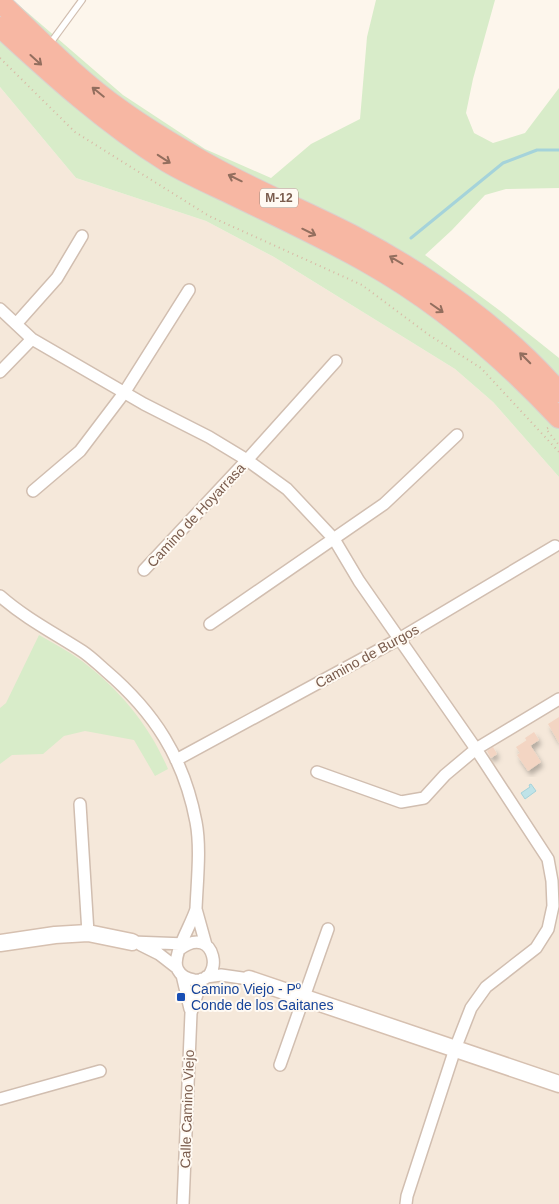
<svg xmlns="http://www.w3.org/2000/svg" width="559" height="1204" font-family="Arial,sans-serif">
<defs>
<filter id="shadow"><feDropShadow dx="2.5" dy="4.5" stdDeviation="2.5" flood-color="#0004"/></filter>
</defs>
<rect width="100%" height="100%" fill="#fdf6ec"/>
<!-- residential -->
<path fill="#f5e8da" d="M0,87L76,178L206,221L274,257L455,369L493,402L559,477V1204H0Z"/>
<!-- green -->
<path fill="#d8ecc9" d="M0,0H13L123,95L205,149L271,178L311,144L360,119L367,37L376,0H495L473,79L466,113L474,133L493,143L525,133L559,88V188L506,189L485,195L452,230L425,255L499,310L559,358V477L493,402L455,369L274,257L206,221L76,178L0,87Z
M39,635C53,643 68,651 82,661C119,689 150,726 168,769L155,776L134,740L85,731L64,736L43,754L12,755L0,764V708L6,703Z"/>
<!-- water -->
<path fill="#bfe3e8" stroke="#a5d3da" d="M531,784L536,791L525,799L521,793L530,787L529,785Z"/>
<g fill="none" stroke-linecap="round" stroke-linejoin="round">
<!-- stream -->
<path stroke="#a5d3da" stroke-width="3" d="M411,238L503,163L537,150H559"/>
</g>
<!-- building -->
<path fill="#f3d5c3" filter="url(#shadow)" d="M559,717V743L548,724Z
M534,732L539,740L530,746L525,738Z
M527,740L541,762L528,771L517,755L520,753L516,747Z
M493,747L497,754L491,758L487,751Z"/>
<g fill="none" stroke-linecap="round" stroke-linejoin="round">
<!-- lane casing -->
<g stroke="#d1beb0" stroke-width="8">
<path id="lane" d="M49,45L82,0"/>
</g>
<!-- street casing -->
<g stroke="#d1beb0" stroke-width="14">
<path id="street" d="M0,309L32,339L144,404L209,437L247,460L287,489L334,539L359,581L476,749L548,859L552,881L553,906L548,929L536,948L486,987L471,1008L455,1049L407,1196L406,1204
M16,324L57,278L82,236
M0,372L32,339
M33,491L80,451L124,393L189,290
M144,570L247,460L336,361
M0,596C25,618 54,633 82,651C91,657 98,664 106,671C154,712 184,758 196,822C201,848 197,882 196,909C192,924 170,957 178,970C181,976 188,979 194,980C226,984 216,922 180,949
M210,624L384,504L457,435
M176,760L399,639L555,546
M317,772L401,802L424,798L445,775L476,749L559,699
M80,804L88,933
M196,909L206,945
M132,942L186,944
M141,945L159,954L177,968
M182,975L190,1009
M206,977L221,975L249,979
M280,1065L328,929
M0,1099L100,1071
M183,1204L191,1013L202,979"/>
</g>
<!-- secondary casing -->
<g stroke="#d6c0b0" stroke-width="19">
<path id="secondary" d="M0,943L55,935L88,933L132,942
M249,979L559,1084"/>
</g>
<!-- highway casing -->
<g stroke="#dad1cd" stroke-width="22">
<path id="highway" d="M0,2C39,39 77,79 121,110C147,129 176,146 204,162C253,190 306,211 356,237C428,275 507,331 559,392
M0,27C53,76 106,124 167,162C187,174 210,184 231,194C276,216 322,237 366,262C439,303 502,357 559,418"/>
</g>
<!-- path -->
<path stroke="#d9b8a5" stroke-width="2" stroke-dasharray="1 4" stroke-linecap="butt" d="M0,58L75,132L209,216L362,285L429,335L481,368L559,452
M548,428L546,429L559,445"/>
<!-- lane -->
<use href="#lane" stroke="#fff" stroke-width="5.5"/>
<!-- street -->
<use href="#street" stroke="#fff" stroke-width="11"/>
<!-- secondary -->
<use href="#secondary" stroke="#fff" stroke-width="16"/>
<!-- highway -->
<use href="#highway" stroke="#f7b7a3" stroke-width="20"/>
</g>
<!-- one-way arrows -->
<defs><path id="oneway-shaft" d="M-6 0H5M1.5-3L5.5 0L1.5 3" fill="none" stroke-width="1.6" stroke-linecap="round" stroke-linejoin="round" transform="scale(1.25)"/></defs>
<g stroke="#936e5e">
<use href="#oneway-shaft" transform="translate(36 60) rotate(42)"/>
<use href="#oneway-shaft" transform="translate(98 92) rotate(-141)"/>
<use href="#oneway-shaft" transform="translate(164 159) rotate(33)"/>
<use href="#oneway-shaft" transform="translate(235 178) rotate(-154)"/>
<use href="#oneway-shaft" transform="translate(309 232) rotate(26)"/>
<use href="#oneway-shaft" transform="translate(396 260) rotate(-149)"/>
<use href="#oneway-shaft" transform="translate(437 308) rotate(35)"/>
<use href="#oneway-shaft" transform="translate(525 358) rotate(-135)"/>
</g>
<!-- markers -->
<rect fill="#1a4fb4" stroke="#fffaf3" stroke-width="2" x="176" y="992" width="10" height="10" rx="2.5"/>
<g text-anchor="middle" stroke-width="4" stroke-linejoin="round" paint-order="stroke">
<!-- shield labels -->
<rect fill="#fffaf3" stroke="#a28b7f" stroke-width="1" x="260" y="188.5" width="38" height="19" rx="4"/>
<g font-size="12" font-weight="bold" fill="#7a5c4d">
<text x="279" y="202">M-12</text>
</g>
<!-- street labels -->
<g font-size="14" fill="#7a5c4d" stroke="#fffaf3">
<text transform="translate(196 515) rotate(-47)" y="5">Camino de Hoyarrasa</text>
<text transform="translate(367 656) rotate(-29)" y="5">Camino de Burgos</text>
<text transform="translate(187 1109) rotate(-88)" y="5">Calle Camino Viejo</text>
</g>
<!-- transit labels -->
<g font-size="14" fill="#164399" stroke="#fffaf3" text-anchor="start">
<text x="191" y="994">Camino Viejo - Pº<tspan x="191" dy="16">Conde de los Gaitanes</tspan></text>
</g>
</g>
</svg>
